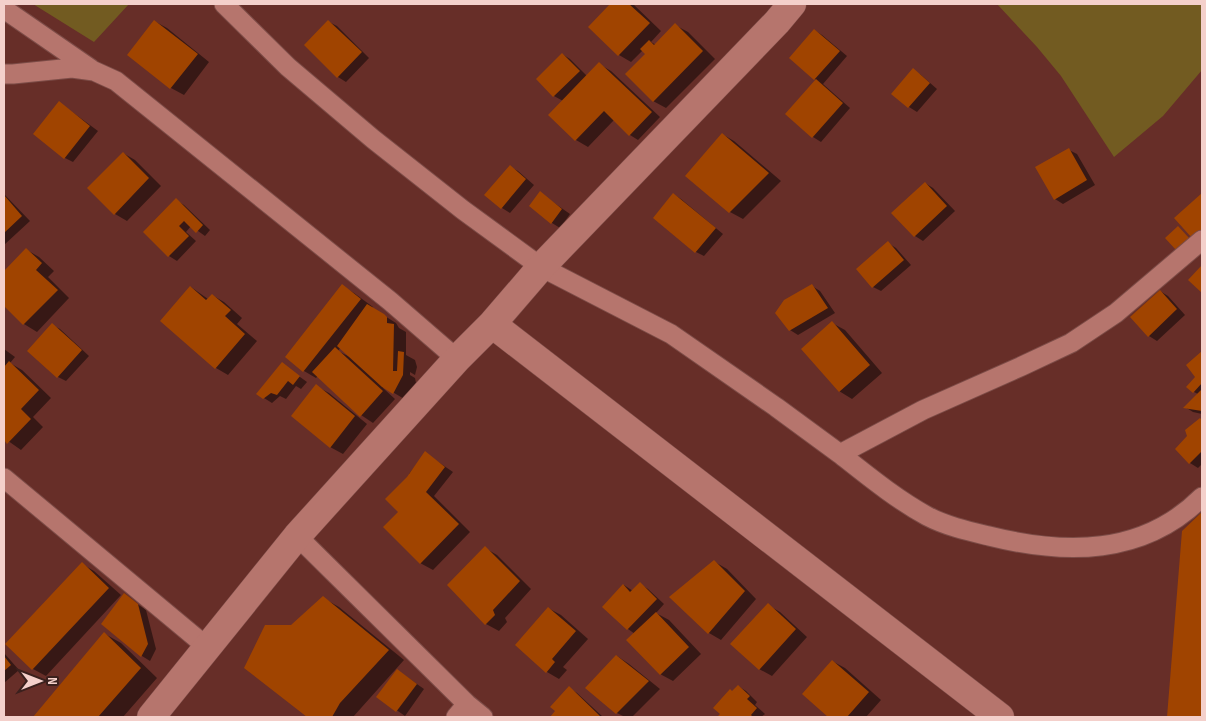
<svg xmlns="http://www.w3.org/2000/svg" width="1206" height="721" font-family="'Sofia Sans Condensed',sans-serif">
<rect width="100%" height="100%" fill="#672e28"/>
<!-- green -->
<path fill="#725b21" d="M33,4H129L94,42Z
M997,4H1202V70L1163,116L1114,157L1061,76L1037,47Z"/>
<!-- shadow -->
<path fill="#0007" fill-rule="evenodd" d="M612,4H633L661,31L651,42L656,45L675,25L688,32L715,59L666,108L653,101L647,54L643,50L631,62L619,55L590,27Z
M154,21L167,28L209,62L184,95L171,88L129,55Z
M329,22L337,26L369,58L346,82L338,77Z
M814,30L822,35L847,56L823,84L850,108L821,142L813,137L816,80L815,79Z
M562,54L570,59L587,76L599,64L611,71L660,117L638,140L630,135L614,120L588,147L576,140L563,101L554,96L537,79Z
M913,70L921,75L937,89L917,112L909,107Z
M60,103L98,131L73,162L65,158Z
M722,134L734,141L781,181L743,219L730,212Z
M1069,150L1077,154L1095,185L1063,204L1055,199Z
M123,153L135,160L161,186L127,221L115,214Z
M510,167L518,171L534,185L510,213L502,208Z
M925,183L933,188L955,211L923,241L915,236L893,213Z
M540,193L570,214L560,228L552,223Z
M4,194L30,221L4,245Z
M673,194L681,199L723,234L704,256L696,252L655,217Z
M176,200L184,205L210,230L205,236L191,226L186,232L196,241L177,261L169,256Z
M888,243L896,248L911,265L881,291L873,287Z
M27,250L39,257L54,271L48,277L69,298L37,332L24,324L4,304V273Z
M342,286L354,293L373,307L372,308L396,323L399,328L406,332V355L415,360L417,367L415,375L410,372V375L415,378L416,383L406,400L384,387L383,388L395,399L373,423L361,415L318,376L316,378L304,371L286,357ZM341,347L350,357L338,351Z
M812,286L820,291L835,313L798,335L790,330Z
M191,287L208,299L212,295L224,302L242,318L237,324L257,341L228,375L216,368Z
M1160,291L1168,296L1185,315L1157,341L1149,336Z
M832,323L845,330L882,373L852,399L839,391Z
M52,325L60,329L89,356L66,381L58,377Z
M4,349L15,357L10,363L22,370L51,398L33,417L43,427L21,450L4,438Z
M1202,353V414L1193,412L1185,407L1198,394L1194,392Z
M282,364L307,382L301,389L296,386L286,399L280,396L272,403L264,398Z
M316,386L329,393L367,424L343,454L330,447Z
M1200,420L1202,421V464L1198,468L1190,463L1177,449L1189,436Z
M425,453L453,472L434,496L470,532L433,570L420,563L400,512L410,475L409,474Z
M1202,514V717H1168L1183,532Z
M485,548L497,555L531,589L505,618L507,622L499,631L486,624L449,585Z
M715,562L727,569L756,599L721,640L709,633Z
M82,564L94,571L121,595L46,676L33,669L7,644Z
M640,584L648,589L664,604L656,613L669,620L701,654L673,681L660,674L635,634L628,629L624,585L633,591Z
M124,595L146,610L156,649L150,661L142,656L102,624Z
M323,598L339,607L404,660L353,717H309L246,668Z
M768,605L780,612L807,637L772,676L759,669Z
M548,608L561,615L588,639L563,667L567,670L559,679L547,672L516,645Z
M105,634L121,643L157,678L123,717H35Z
M4,653L19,670L4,683Z
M617,656L629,664L660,689L632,717H625L617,713Z
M832,661L845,668L881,700L866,717H830L804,694Z
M397,670L424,689L405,716L378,697Z
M738,686L746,691L757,702L755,705L765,714L761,717H719L733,692Z
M569,688L577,693L603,717H551L557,711Z"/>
<!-- building -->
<path fill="#a04400" d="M610,4H629L650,23L618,56L588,27Z
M154,20L198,54L170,89L127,55Z
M328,20L362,52L337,78L304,45Z
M675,23L703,51L653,102L625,74L645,54L640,49L649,40L654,45Z
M814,29L840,51L814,80L789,58Z
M562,53L580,71L553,97L536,79Z
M599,62L652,112L629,136L604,111L575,141L548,115Z
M913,68L930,83L908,108L891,94Z
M816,79L843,103L812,138L785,114Z
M59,101L90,126L64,159L33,134Z
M722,133L769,173L729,213L685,176Z
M1069,148L1087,180L1054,200L1035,167Z
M123,152L149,178L114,215L87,188Z
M510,165L526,179L501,209L484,195Z
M925,182L947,206L914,237L891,213Z
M540,191L562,209L551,224L529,206Z
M673,193L716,228L695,253L653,218Z
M1202,193V229L1192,238L1174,218Z
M4,195L22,216L4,233Z
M176,198L203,225L196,233L184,221L179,226L189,236L168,257L143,232Z
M1178,226L1189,238L1176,250L1165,238Z
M888,241L904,260L872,288L856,269Z
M26,248L42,263L36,270L58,290L23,325L4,306V271Z
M1202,265V293L1188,280Z
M342,284L361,299L303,372L285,357Z
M812,284L828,308L789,331L775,313L784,300Z
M190,286L206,300L212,294L231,310L225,316L245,334L215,369L160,321Z
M1160,290L1177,309L1148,337L1130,317Z
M367,304L384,314L387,317V323L394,324L393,371H397L398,351L404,352L403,375L393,394L382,387L337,346Z
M832,321L870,365L839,392L801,349Z
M52,323L82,350L57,378L27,351Z
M335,347L383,391L360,417L312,372Z
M1202,351V383L1193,393L1186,387L1195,377L1186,365Z
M9,361L39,390L21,409L31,419L7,444L4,440V367Z
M282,362L300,376L293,385L288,381L277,395L271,393L263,399L256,394Z
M316,384L355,416L330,448L291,416Z
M1202,389V411L1183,408Z
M1200,418L1202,420V451L1189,464L1175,449L1187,436L1185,430Z
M425,451L445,467L426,492L459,524L420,564L383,527L398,512L385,499L407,477Z
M1202,512V717H1167L1182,531Z
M485,546L520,581L493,610L495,615L485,625L447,585Z
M714,560L745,591L708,634L669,597Z
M82,562L109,588L32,670L5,644Z
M640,582L657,599L627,630L602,607L623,584L630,592Z
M124,593L138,604L148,644L141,657L101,624Z
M323,596L389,650L340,703L332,717H307L244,668L265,625H291Z
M768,603L796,629L759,670L730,644Z
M548,607L576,631L552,659L555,662L546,673L515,645Z
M656,612L689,647L660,675L626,640Z
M104,632L141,668L98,717H33Z
M616,655L649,681L616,714L585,688Z
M4,656L11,665L4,671Z
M832,660L869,692L847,717H828L802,694Z
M397,669L417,684L396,712L376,697Z
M738,685L750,696L747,699L757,708L751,715L753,717H717L720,714L713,708L730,689L732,691Z
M569,686L601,717H550L555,711L550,707Z"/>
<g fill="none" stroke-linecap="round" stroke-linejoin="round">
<!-- street casing -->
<g stroke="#7c4c47" stroke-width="21">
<path id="street" d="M224,4L288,67L373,139L463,210L541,267L671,334L776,407L840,454L923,410L1022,366L1071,343L1116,313L1202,240
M4,9L91,69
M4,74H13L72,68L94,71L116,81L390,301L457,359
M840,454C868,476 896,499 927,516C946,526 968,531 989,536C1065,555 1143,556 1202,497
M4,478L207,647
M297,536L467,704L483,717
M456,717L467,704"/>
</g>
<!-- secondary casing -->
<g stroke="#7c4c47" stroke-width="29">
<path id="secondary" d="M492,324L1000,717
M151,717L297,536L457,359L492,324L541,267L777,22L792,4"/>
</g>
<!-- street -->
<use href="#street" stroke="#b6756d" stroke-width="19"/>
<!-- secondary -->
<use href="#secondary" stroke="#b6756d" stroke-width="28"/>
</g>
<!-- border -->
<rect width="1206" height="721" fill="none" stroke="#f4d0cb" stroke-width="10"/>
<!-- north arrow -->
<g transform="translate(40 681) rotate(90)" stroke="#3b201d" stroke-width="4" paint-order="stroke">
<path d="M0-4L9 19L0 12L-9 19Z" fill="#f4d0cb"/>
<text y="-8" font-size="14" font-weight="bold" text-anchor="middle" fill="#f4d0cb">N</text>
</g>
</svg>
